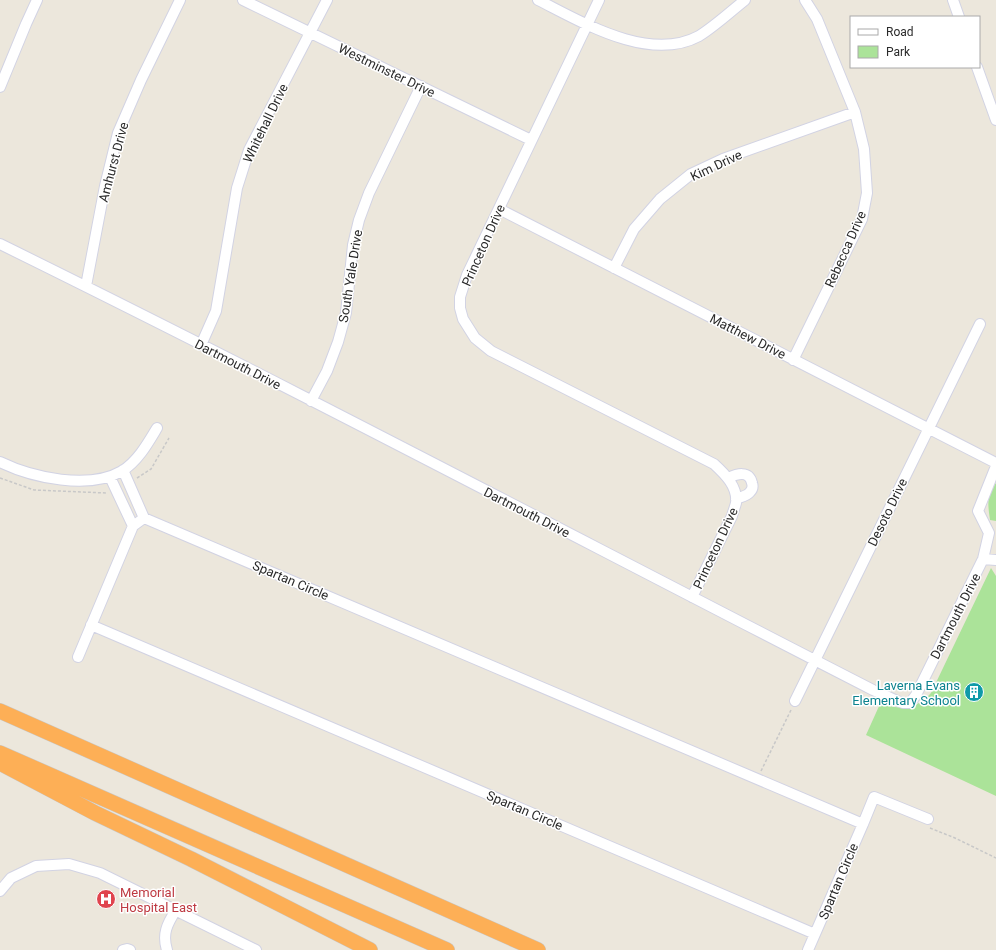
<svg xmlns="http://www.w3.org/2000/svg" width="996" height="950" font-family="Roboto,sans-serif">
<rect width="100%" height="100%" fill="#ece7dc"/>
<!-- green -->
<path fill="#abe399" d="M996,483V521L990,520C988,505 986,496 996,483Z
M991,568L996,576V796L866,735L880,704C901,709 915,711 931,693Z"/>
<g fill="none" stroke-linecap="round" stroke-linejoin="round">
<!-- minor casing -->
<g stroke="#d2d3e3" stroke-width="12">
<path id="minor" d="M243,0L531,140
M538,0C582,22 649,63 699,36C715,26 730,12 745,0
M599,0L467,275L460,297V308L463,319L475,338L491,351L714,464C725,474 738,487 736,503C735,507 733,512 732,516L692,597
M953,0L959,17
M977,67L996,120
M0,87L26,24L37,0
M499,209L996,463
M0,244C293,388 582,541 873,690L895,700L903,703H910L916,695L983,559L989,533L978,511L996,466
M614,268L634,229L660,199L691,174L723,159L855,112
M86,286L105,186L118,133L141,80L180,0
M201,345L216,311L237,188L249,150L327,0
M793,360L862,219L867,193L864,149L855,112L817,19L805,0
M311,401L327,371L338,342L346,313L353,245L359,220L369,193L421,86
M0,462C33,478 89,490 122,471C138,461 148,443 157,428
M110,477L133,526
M728,478C737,474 749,470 752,483C753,486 753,489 750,492C747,496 741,497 736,499
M983,559L996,560
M91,625L815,934L863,824L144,518L123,470
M78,657L133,526L144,518
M795,701L980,324
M863,824L874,797L928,819
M0,891L11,878L36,866L69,864L100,873L256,950
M123,950L127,949L130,950
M167,950C162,934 167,924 176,910
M808,950L815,934"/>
</g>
<!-- highway casing -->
<g stroke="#c8c8c8" stroke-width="16">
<path id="highway" d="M0,711L538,950
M0,753L447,950
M0,763L95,813L191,859L370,950"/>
</g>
<!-- path -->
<path stroke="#c8c8c8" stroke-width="1.5" stroke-dasharray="3 2" stroke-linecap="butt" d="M0,478L34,490L107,493
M137,478L151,469L169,438
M761,771L791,710
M930,828L955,838L996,858"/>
<!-- minor -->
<use href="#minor" stroke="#fff" stroke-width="10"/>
<!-- highway -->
<use href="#highway" stroke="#fdaf56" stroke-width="15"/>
</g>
<!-- icons -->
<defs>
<g id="building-disc" transform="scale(1)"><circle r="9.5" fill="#0f9aa8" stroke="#fff"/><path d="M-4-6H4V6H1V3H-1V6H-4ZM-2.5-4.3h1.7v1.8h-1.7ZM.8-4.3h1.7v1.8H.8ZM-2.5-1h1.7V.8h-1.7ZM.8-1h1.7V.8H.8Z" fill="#fff"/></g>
<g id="hospital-disc" transform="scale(1)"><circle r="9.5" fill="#e0444e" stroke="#fff"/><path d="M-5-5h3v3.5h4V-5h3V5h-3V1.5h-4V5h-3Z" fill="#fff"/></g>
</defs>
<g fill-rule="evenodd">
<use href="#building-disc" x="974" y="692"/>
<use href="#hospital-disc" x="106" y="899"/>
</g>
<g text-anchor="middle" stroke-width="3" stroke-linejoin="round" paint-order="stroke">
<!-- street labels -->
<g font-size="13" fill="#2a2a2a" stroke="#fff">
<text transform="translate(387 70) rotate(26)" y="5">Westminster Drive</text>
<text transform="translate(265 123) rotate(-64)" y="5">Whitehall Drive</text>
<text transform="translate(113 162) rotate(-75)" y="5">Amhurst Drive</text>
<text transform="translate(716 165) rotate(-25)" y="5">Kim Drive</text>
<text transform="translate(483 245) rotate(-66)" y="5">Princeton Drive</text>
<text transform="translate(845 249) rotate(-66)" y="5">Rebecca Drive</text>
<text transform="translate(350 276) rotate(-81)" y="5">South Yale Drive</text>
<text transform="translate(748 336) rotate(27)" y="5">Matthew Drive</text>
<text transform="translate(238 364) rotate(27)" y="5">Dartmouth Drive</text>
<text transform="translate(527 512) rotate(27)" y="5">Dartmouth Drive</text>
<text transform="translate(887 512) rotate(-64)" y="5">Desoto Drive</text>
<text transform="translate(715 548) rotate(-65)" y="5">Princeton Drive</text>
<text transform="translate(291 580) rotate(23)" y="5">Spartan Circle</text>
<text transform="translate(955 616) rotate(-63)" y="5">Dartmouth Drive</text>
<text transform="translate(525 810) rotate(23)" y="5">Spartan Circle</text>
<text transform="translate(838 881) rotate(-67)" y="5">Spartan Circle</text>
</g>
<!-- culture labels -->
<g font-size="13" fill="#0d838f" stroke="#fff" text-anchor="end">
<text x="960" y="690">Laverna Evans<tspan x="960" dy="15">Elementary School</tspan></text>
</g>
<!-- health labels -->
<g font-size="13" fill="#be3a42" stroke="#fff" text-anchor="start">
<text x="120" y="897">Memorial<tspan x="120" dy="15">Hospital East</tspan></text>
</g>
</g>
<!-- legend -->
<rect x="850" y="16" width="130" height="52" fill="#ffffff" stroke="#aaaaaa"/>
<rect x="858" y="29" width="20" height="6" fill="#ffffff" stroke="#aaaaaa"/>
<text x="886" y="36" font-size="12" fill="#2a2a2a">Road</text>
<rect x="858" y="46" width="20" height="12" fill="#abe399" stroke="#aaaaaa"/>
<text x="886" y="56" font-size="12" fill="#2a2a2a">Park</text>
</svg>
